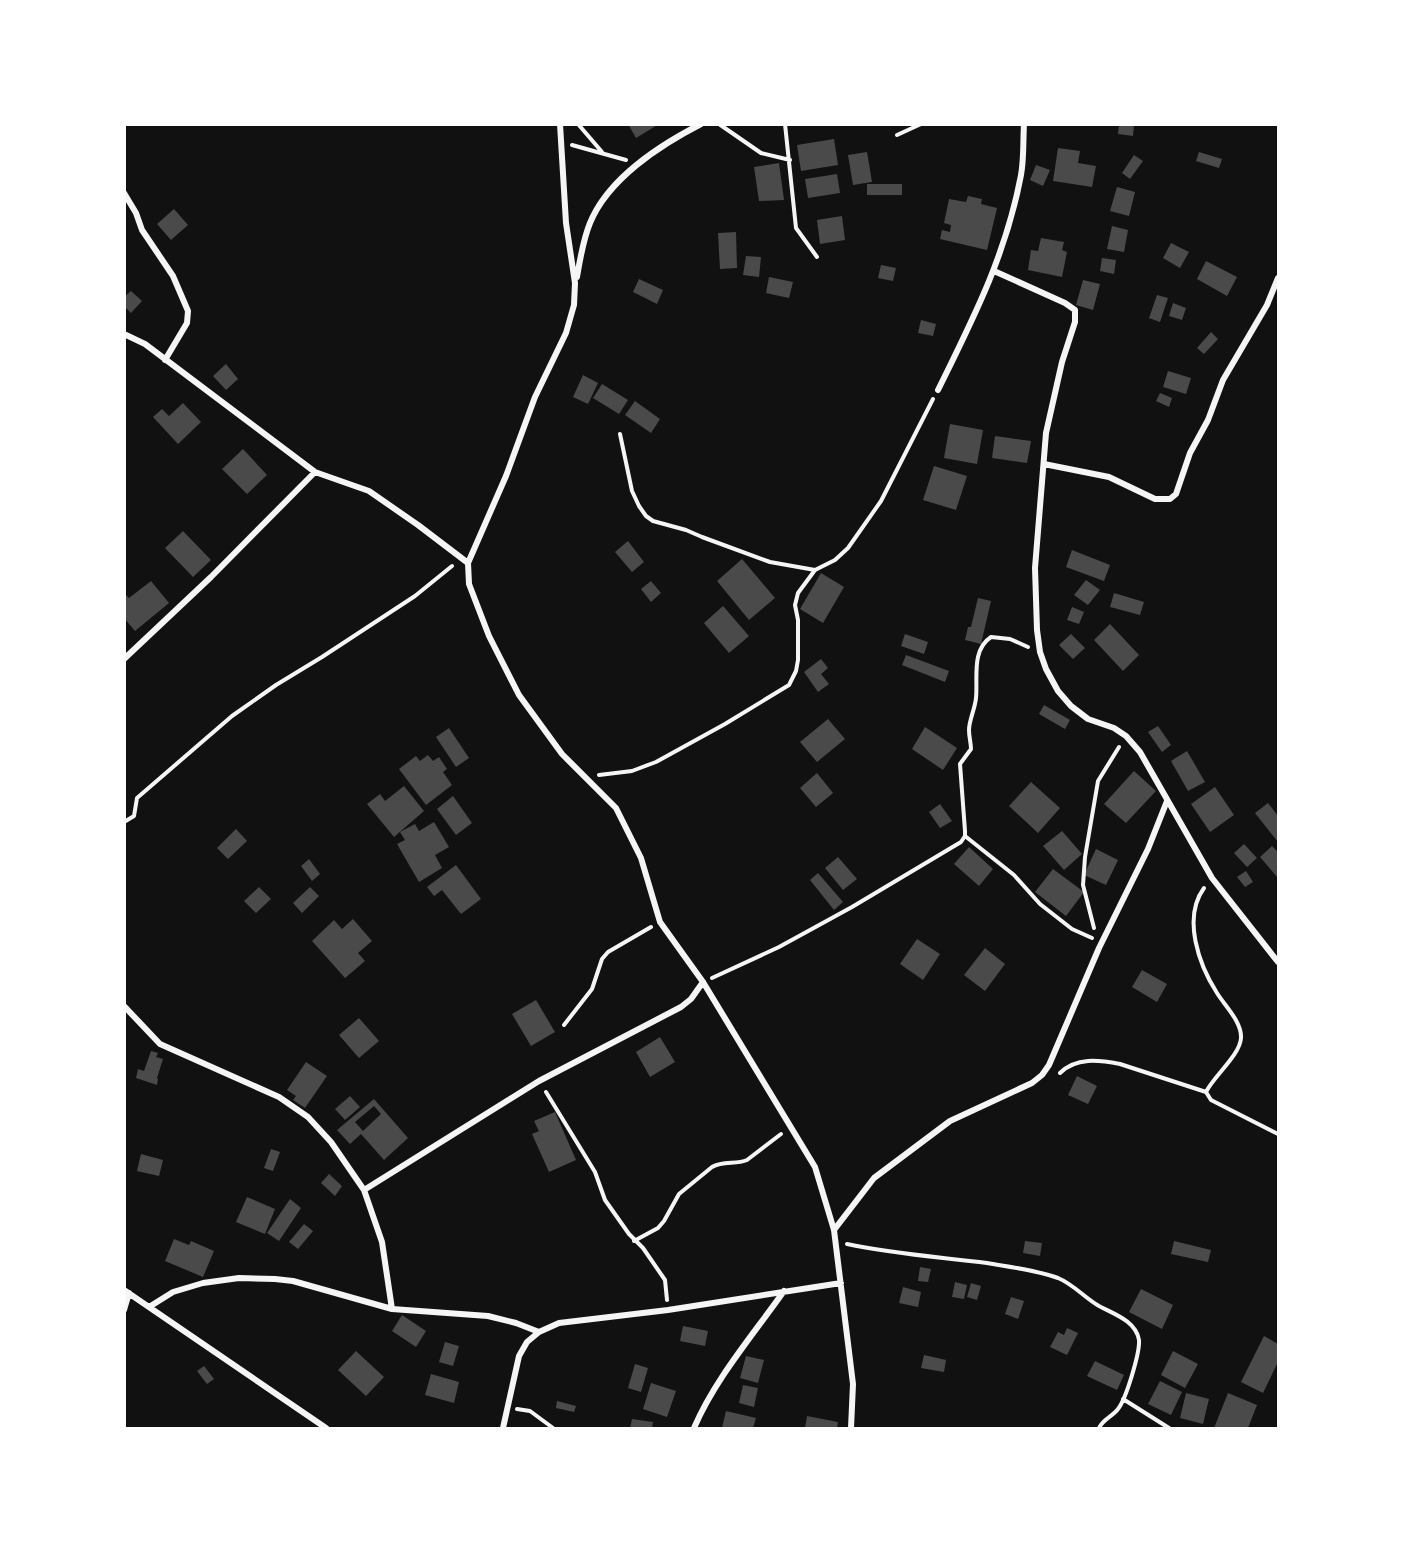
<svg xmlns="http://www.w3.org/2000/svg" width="1403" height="1553" font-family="Literata,serif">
<rect width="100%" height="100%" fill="#111"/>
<!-- building -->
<path fill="#4a4a4a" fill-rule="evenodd" d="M628,124H659L636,138Z
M1119,124H1134L1133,136L1118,134Z
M834,139L838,165L801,171L797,145Z
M1058,148L1080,151L1078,163L1096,166L1092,187L1053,181Z
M867,152L872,182L853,185L848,155Z
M1199,152L1222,159L1219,168L1196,161Z
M1134,155L1143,161L1130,179L1122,173Z
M779,163L784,200L759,201L754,167Z
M1036,165L1050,170L1043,186L1030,180Z
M837,174L840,193L808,198L805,179Z
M867,184H902V195H867Z
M1117,187L1135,192L1129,216L1110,211Z
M968,196L982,199L981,204L997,208L987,250L940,239L942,230L950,232L951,225L944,223L949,199L966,202Z
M174,209L188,225L171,240L157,224Z
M842,216L845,240L820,244L817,220Z
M1112,226L1128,230L1124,252L1107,249Z
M736,232L737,268L720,269L718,233Z
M1041,238L1064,242L1062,250L1067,252L1062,277L1028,270L1031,250L1038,251Z
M1171,243L1189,252L1180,268L1163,258Z
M746,256L761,257L759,277L743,275Z
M1102,258L1116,260L1114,274L1100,271Z
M1206,261L1237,277L1227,296L1197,279Z
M881,265L896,268L893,281L878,278Z
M769,277L793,282L789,298L766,293Z
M639,279L663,290L657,304L633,292Z
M1083,280L1100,284L1093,310L1076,305Z
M131,291L142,301L131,313L124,306V297Z
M1157,295L1168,298L1160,322L1149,318Z
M1173,303L1186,308L1182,320L1169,316Z
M921,320L936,324L933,336L918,333Z
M1211,332L1218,339L1204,354L1197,348Z
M226,364L238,379L226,390L213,376Z
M1168,371L1191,378L1186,394L1163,387Z
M583,375L598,383L588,404L573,397Z
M602,384L628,400L619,414L593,398Z
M1160,393L1172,398L1169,407L1156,401Z
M635,401L660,419L651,433L625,415Z
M183,403L201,422L178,444L153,417L162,409L169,416Z
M950,424L983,430L977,464L944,458Z
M995,436L1031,441L1027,463L992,458Z
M243,449L267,475L247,494L222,469Z
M934,466L967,476L956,510L923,500Z
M183,531L211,560L193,577L165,548Z
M628,541L644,562L632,572L615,552Z
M1072,550L1110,565L1104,581L1066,567Z
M742,559L775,598L749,620L717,581Z
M821,573L844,587L823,623L800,609Z
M1086,580L1100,590L1088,605L1074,595Z
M151,581L169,603L135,631L124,618V593L129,598Z
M651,581L661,593L651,602L641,589Z
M1114,593L1144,602L1140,615L1110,607Z
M978,598L991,601L981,644L965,640L968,627H971Z
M723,606L749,636L729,653L704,623Z
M1072,607L1084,612L1079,624L1067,620Z
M1110,624L1139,655L1123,671L1094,640Z
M905,634L928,642L924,654L901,646Z
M1071,634L1085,648L1073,659L1059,645Z
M906,655L949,671L945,682L902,665Z
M821,659L828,668L821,674L829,684L818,692L804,672Z
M1044,705L1070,720L1065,729L1039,714Z
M828,719L845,739L817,762L800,742Z
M1158,726L1171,745L1162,752L1148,732Z
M925,727L957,748L943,770L912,749Z
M449,728L469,758L456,767L436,737Z
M1187,751L1205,782L1188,791L1171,761Z
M428,755L433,761L439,757L447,769L443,772L452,785L426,805L399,769L416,756L420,761Z
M1134,771L1156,791L1126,823L1104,804Z
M817,773L833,793L816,807L800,788Z
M1031,782L1060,808L1038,833L1009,806Z
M404,786L424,811L394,837L367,804L380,794L385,801Z
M1215,787L1234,815L1210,832L1191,804Z
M453,796L472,823L456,835L437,809Z
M1268,803L1278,816V842L1255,813Z
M940,804L952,821L940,828L929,812Z
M434,822L449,847L435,855L442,868L419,882L397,844L405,840L400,832L415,824L419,831Z
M236,829L247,841L228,859L217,848Z
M1062,831L1082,854L1064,870L1043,846Z
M1244,844L1257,858L1247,867L1234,853Z
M1272,846L1278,852V878L1260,857Z
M969,847L993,869L979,886L954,864Z
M1096,849L1118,860L1106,885L1084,875Z
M838,857L857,879L843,890L825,868Z
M309,859L320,874L312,881L301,866Z
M456,865L481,899L461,914L442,890L434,896L427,887Z
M1053,869L1084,892L1066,916L1035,892Z
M1246,871L1253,882L1245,887L1237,877Z
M818,873L843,902L834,910L810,880Z
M259,887L271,899L256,913L244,901Z
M310,887L319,896L302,913L293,903Z
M353,919L372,941L358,953L365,961L345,978L312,941L334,920L342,929Z
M917,939L940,954L923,980L900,964Z
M985,948L1005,964L985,991L964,975Z
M1142,970L1167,984L1157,1002L1132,987Z
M536,1000L555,1032L531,1046L512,1014Z
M359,1018L379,1041L359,1058L339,1035Z
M660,1037L675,1062L650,1077L636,1052Z
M151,1051L158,1053L156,1057L163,1059L157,1078L158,1079L157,1085L136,1078L138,1069L144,1071Z
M306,1062L327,1076L305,1108L293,1100L296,1096L287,1090Z
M1077,1076L1097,1086L1088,1104L1068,1095Z
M350,1096L360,1107L345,1120L335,1109Z
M374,1099L408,1138L384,1160L361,1134L350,1144L337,1130ZM374,1106L381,1114L363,1131L355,1122Z
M555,1112L576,1160L549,1172L532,1134L539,1131L534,1121Z
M271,1149L280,1152L273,1171L264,1168Z
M141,1154L163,1160L159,1176L137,1171Z
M329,1174L342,1186L335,1196L321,1183Z
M247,1197L275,1209L265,1234L236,1222Z
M290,1199L301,1208L279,1241L267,1233Z
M304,1224L313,1231L298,1249L289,1242Z
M174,1239L189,1245L191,1241L214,1251L203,1277L165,1261Z
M1025,1241L1042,1243L1040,1256L1023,1253Z
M1174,1241L1211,1250L1208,1262L1171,1254Z
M920,1267L931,1269L928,1282L918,1281Z
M955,1282L967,1285L964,1299L952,1297Z
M971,1283L981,1286L977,1300L967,1297Z
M903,1287L921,1292L918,1307L899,1303Z
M1141,1289L1173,1305L1162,1329L1129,1312Z
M1011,1297L1024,1301L1018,1319L1005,1314Z
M402,1315L426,1331L416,1347L392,1331Z
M683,1326L708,1331L705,1346L680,1341Z
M1067,1328L1078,1333L1067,1355L1050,1347L1058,1332L1064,1335Z
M1264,1336L1278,1344V1362L1263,1393L1241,1382Z
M445,1342L459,1346L453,1366L439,1362Z
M356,1351L384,1377L366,1396L338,1370Z
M1173,1351L1198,1364L1185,1388L1161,1375Z
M924,1355L946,1360L944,1372L921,1368Z
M746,1356L764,1360L758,1383L740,1378Z
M1095,1361L1124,1375L1117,1390L1087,1376Z
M635,1364L648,1368L641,1392L628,1388Z
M204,1366L214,1379L207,1384L197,1371Z
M431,1374L459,1382L454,1403L425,1395Z
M1160,1381L1182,1392L1171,1415L1148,1404Z
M651,1383L676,1391L667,1417L643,1409Z
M743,1385L758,1388L754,1407L739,1403Z
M1186,1393L1209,1399L1203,1424L1180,1418Z
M1228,1393L1257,1405L1248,1428H1214Z
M557,1401L576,1406L574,1412L556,1408Z
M726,1411L756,1418L753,1428H722Z
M807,1416L838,1422L837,1428H805Z
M632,1419L653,1422L652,1428H630Z"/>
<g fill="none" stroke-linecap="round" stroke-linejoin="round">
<!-- path -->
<path stroke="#f5f5f5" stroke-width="4" d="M578,124L602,152
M719,124L761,153L790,160
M785,124L796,228L817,257
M897,135L921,124
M572,145L626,160
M620,434L632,491L639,506L646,516L653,521L686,530L702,537L770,562L815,570
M599,775L632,771L656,762L725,724L789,685L796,671L798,660V620L795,605L798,593L815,570L835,560L848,548L881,501L933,399
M124,822L134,816L137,798L232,716L276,685L322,657L415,596L452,566
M965,836L1014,875L1040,904L1072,929L1092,938
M1204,888C1182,918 1199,965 1217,993C1225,1006 1242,1022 1241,1038C1240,1055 1214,1076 1206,1092L1211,1100L1278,1134
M1094,928L1083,885L1085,857L1098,781L1119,747
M712,978L779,947L852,907L961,842L965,836V831L960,764L971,749C971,743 969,737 969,730C969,720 975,709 976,698C978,679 971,650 991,637L1010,639L1028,647
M564,1025L592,989L602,959L608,952L651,927
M1060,1073C1076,1057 1099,1060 1120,1064L1206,1092
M546,1092L595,1172L605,1200L629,1234L643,1248L665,1280L667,1300
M634,1241L658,1228L664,1221L679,1194L712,1167C723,1160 736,1165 747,1160L781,1134
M847,1244C893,1254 940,1257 987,1263C1010,1267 1036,1270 1058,1278C1073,1284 1085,1298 1099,1306C1114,1314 1136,1321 1139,1340C1140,1353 1126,1399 1118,1409C1112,1417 1103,1419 1099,1428
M1123,1399L1169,1428
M517,1409L530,1411L553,1428"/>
<!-- minor -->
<path stroke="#f5f5f5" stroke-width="6" d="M560,124L566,223L575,283L574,305L566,333L535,397L506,476L468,563L469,584L489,636L519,695L562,754L616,808L641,858L660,922L703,982L815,1167L834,1230L853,1384L851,1428
M124,193L136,213L142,230L173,276L188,311L187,323L165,360
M994,271L1065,303L1075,310V322L1062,362L1046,433L1035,568L1037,630L1040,652L1046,669L1058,691L1071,706L1088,719L1114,728L1126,736L1140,752L1212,878L1278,962
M577,277C580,259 583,240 590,223C608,179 660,145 701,124
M124,334L145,344L315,472L369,491L418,525L468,563
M938,390C973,319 1006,255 1021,175C1024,159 1023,141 1024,124
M1044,464L1109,477L1155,499H1170L1176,494L1190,453L1208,420L1223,380L1267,305L1278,278
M124,659L211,577L315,472
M124,1006L160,1044L279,1097L308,1117L331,1142L364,1190L382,1242L392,1309
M364,1190L539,1081L681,1007L691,999L703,982
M834,1230L874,1178L950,1121L1032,1083L1042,1075L1049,1065L1099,948L1148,849L1167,801
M124,1290L326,1428
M149,1307L173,1292L203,1283L239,1278L275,1279L293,1281L392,1309L488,1316L516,1323L539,1332
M124,1310L129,1293
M503,1428L519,1356L527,1342L539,1332L559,1323L668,1310L841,1283
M694,1428C715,1379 753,1335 784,1291"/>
</g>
<!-- border -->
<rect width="1403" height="1553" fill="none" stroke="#ffffff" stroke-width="252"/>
</svg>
